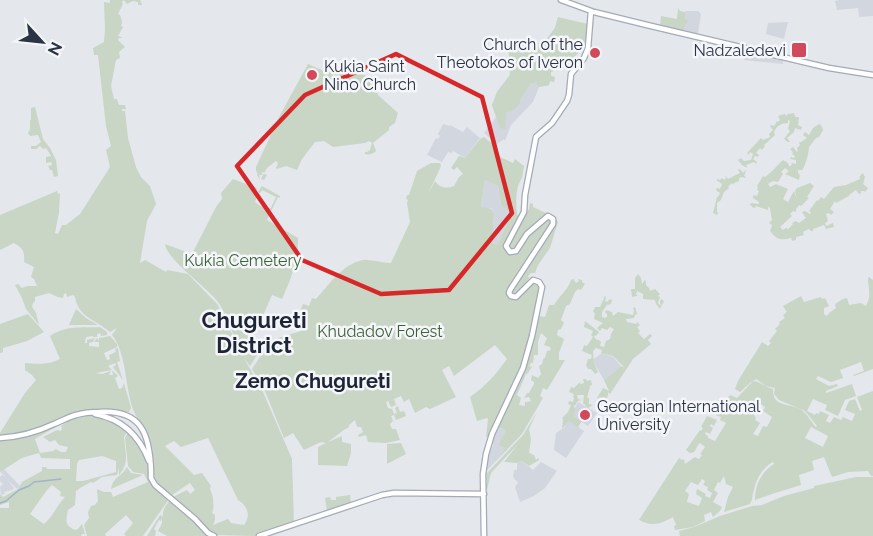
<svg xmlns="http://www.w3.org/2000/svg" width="873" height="536" font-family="Raleway,sans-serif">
<rect width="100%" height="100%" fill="#e4e7ec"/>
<!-- built -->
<path fill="#d2d6de" d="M839,0H873V16L859,17L858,8L837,10L835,1Z
M685,11H698L701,14L698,33H684Z
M558,17L586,50L582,49L572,59L567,57L557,63L554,71L551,72V76L555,77L554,82L550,81L549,85L539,87L533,102L511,125L505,141L504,139L497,144L484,133L496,117L492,105L497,92L510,75L509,54L505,44L512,41H522L523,38L531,40L533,43H536L545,42L555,28Z
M788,22L784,39L766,34L768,23Z
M746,51L783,59V64L744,60Z
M443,124L449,126L450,125L463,132L467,127L480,138L465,158L453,151L452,153L448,152L442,162L427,155L436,138L438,139L440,136L438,134Z
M485,180L498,186L501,205L509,211L510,218L497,245L492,243L494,216L493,210L491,208H481Z
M602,353L613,357L621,366L604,380L594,363V359Z
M578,402L597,413L588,426L574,417V410Z
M569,420L584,431L566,458L554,450L556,433L564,428Z
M498,427L504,430L505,432L498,445L505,448L499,458L487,470L488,457L494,444L490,443Z
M522,461L533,470L541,462L557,471L545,488L534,496L520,502L515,487L518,483L517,481L514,479L513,475L514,470H517V463Z
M4,469L20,486L17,489L7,479L14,488L12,490L4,492L5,494L1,495L0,487L3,484L0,481V477L2,475L6,477L0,472Z"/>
<!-- green -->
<path fill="#c9d6c5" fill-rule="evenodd" d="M110,0H140L142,5H138V2L133,1L127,4L124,0L122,2L123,4L118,14L120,15L122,22L121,26L123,27L118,36L121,37L122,38H119L118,40L125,47L119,52L120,58L116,60L111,86L114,99H117L119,105H125L126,109H122V111H125L128,138L136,167L141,177L150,186L156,204L147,221L140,263L145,260L166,272L167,270L188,274L218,305L221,314L228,325L237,345C234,335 224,310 218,302C207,287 167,260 165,244L192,254L216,207L222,199L221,193L233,179L257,188L255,193L258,195L255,202L262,207L271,208L276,197L262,190L260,193L258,192L262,186L280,196V198L278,197L267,220L298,238C299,260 291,279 282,299L272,295L249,347L259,352L250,366L244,358L263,392L292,459L294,524L254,536L217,535L213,531V534L173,497L187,490L190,494L195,490L190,483L172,495C144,477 158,469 151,443C148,432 140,424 135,414C124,390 128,355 112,335L117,328L110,332C95,319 79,318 75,297L73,295L67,297L66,293L64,294L63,298L58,297L49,293L35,297V301L33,303L32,307L36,313L39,325L26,309L22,298L15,285L19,284L21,288L28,286H37L34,279L31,277L34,267L24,262C25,252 23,248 14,243L0,250V215L57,191L58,194L60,193L59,212L55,233L58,234L62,225H66L80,214L110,167L106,150L111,146L106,126L98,55H94L93,48L104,42L105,30L104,2L110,3ZM208,438L238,500C248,506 251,516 244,525L231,523L228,519L213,525L215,520V515L212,513C215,506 213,495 210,489L211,486L202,473L194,475L165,446L174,441L181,447Z
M678,8L680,11L685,12V19L688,20L687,24H685L684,33L660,26L661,16L677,19Z
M558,17L588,24L586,50L582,49L572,59L567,57L557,63L554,71L551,72V76L555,77L554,82L550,81L549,85L539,87L536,82L530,84L520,100V103C517,108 512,112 506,112L505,127L507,129L500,128L492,105L497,92L510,75L509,54L505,44L520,54L522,52L535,51L536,44L545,41L555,28Z
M308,64L324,71L354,64C363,73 374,83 378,95L398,113L395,123L389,127V130L373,143L376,151C373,154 369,155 365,154V152H367L370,150L372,143L369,141L365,143L333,147L324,141L315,142L302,159L297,170L286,166L277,169L276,168L278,163L276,161L267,168L265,172L261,173L263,175L264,174L267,175L264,180L261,179L263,175H259L260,180L257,175L258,174L256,171V167L279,117Z
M35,107L43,139L50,148L56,160L58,176L54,177L52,170H50L48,166L52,165L51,162L46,163V157L51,156L46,148L43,149L40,146L36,149H31V146H36L41,142L38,135L30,136L28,133L30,129V120H31V108Z
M794,113L795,117H799L798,125L802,127L801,130L795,128L794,132L787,138L790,142H788L784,139L790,131L788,129L790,121L788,120V123C782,123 776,126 774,132L775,135L764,145L765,146L762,150L760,148L756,153L759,155L758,157L755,156L753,159L757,162L756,164L754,162L746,165L747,168L742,165L738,160L741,158L744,161L751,160L753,154L750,152L749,155L747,153L761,138L763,140L770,137L769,134L773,130L770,126L771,125L774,126L777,121L778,122L780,120L778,116L785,114L786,116L788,114Z
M819,124L821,125L823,130L819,137L816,138L809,147C809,152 805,168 802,170H798V173L800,175L799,180L785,174L789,171L785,168L781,172L783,174L778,182L773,181L768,184L770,187L776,184L788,189L783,199L788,202L794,191L797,199L795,191L797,188L810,183L814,186L807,197L809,198L801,206L799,205L796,209V212L793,211L790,214L792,216L780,227L783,230L786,228L788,229L793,224L792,223L796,221L799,223L806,218L802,212L805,211L810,214L811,212L809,211L817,200L818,201L821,197L824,199L834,187L846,185L860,179V178L859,177L863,173L865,177L863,184L868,188L865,192L864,191H861V193L859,194L856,190L849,195V196L836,203L835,201L830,209L834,212L831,215L829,213L826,214L828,221L825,223L826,226L833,223L834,227L826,229L824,225L813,229V231H811L809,229L803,232L804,235L796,237V240L792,241L791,238C778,241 777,239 770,231L772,225L769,223L772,220L770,208L768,207V210L756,206L755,208L752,207V206L750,205L751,203L759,204V202L753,198V195L757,196L759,191L757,190L758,187L757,186L763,176L765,177L771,172L783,160L788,163L789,166H791L792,163L796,164V160L790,159L791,157L794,158L795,156L792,154L793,152L790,149L793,147L797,152L798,151L797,148L800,145L799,142H801L807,138L803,135L805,132L809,135L813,128Z
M484,137L496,147L500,157L513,163L515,159L524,166L522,178C515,188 516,203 517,215L520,216L505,242L504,247L506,252L510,254L545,220L550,218L552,222L507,290L508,297L511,299H516L533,282L537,284L540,290H542L519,380L489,437H486L488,419L487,418L477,421L470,397C486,386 496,374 507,359L495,345L454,376L449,366L442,370L456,397L430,409L426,407L415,413L409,399L404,402L401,396L394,399L396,405L391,407L388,401L386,402L388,408L392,409L394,414L397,413L395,408L398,406L400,412L404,411L406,416L396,420L394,415L391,416L393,421L390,424L392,429H396L400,440L386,443L368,442L366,435L359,437L358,435L363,432L361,427H357L355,420L349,425V427C341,431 335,437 328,442L342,436V442L351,444V453L347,466L318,465V447L326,443L321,442L304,450L293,433L284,438L265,391L252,369L260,357L278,338L301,331L307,317L299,314L303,304L309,306L312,298L316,299C329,285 342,264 363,260C369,259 382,263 391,263L410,222L407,203L408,200L406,199L407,195H409L417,171L431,163H440L441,166L428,194L435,181C440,188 446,189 454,186L459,177L463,174L457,167L454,170L451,168L459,156L465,158L480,139ZM485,180L498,186L501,205L509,211L510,218L497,245L492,243L494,214C492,206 488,209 481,207Z
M739,169L744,173L745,170L746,171L744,176L746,177L745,178L742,177L739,178V181L734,183L733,185L732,183L728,187L729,188L724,192L721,200L717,203V212L718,213L717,215L713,213L717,197H718L720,193L716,190L717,188L720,189L722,184L716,180L718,179L720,180L722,178L724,180L726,178L725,175L728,179L740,173L738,170Z
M530,203L533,204V207L546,213L548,212V216L544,218L519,246L510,252L507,242L529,209Z
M556,219L558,222L550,248L538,265L535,273H531L528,276L529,278L517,294H512V289L556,224Z
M638,274L641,278L642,284L645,280L646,281V285L649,288L650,291L655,289L660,294L658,296L660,297L658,303L661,306L660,302L661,299L664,301L660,309L656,304L655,300L643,299V294L637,291L636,294L637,295V296L632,297L631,289H635V278Z
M869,277L873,280V369L854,376L853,375L864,371L861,362L840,370L843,378L831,382L818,376L816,379L829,386L837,384L838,386L826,391V393L852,384L856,396L845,400L838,416L825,410L827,405L813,399L807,411L815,415L816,413L819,414L820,411L829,415L826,421L830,423L834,417L841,420L843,417L852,421L855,414L845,410L849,401L855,399L860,411L862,410L857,397L873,391V476H871L868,471L848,472L832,477L824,457L812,461L814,470L799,475L801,485L772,494L755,500C755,485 761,472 774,464L773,462C763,467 756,479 754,490C752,495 753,499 750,504L724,512L728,497L733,487L726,484L724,476L720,483L718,482L714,490L718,493L713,502L722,507L720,511L713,517L711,512L704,515L705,521L693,527L675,530L674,526L676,525L673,517C661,524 652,527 639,520L679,458L682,460L684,459L685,464L695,457L699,459L702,455L700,454L705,447L700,443C695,447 697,453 690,453L686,450L700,430L701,431L703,428L701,427L707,416L717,420L714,426L711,424L710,426L713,428L710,434L706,432L705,434L708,436V438L715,441L726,423L720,420L721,417L716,415V413L718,400L721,401L722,400L726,401L730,395L737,398L753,381C759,381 767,388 773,389C772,409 792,402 803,411C808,415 811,422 816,427L817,426L805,411L779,400L774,394L775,388L766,386L756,379L750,383L740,392L735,389L738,381L762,342L768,346L771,343L769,341L777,331L775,329L780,324L779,322L785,318L783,315L787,312L783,306L801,296L804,302L821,297L822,299L825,298L829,306L824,308V314L827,316L829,313L836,308L835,304L843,299L847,298L849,305L861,303L866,306C872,295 868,288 868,278ZM754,402L755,404L759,403L765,407L763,411L772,417L767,427L763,426L758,436L753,434L760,423L755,420L756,418L749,407L751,403ZM811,427L828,436L823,447L805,438ZM702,479L705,481L703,485L708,487L707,490L712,493L710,498L705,496L706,494L697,489L696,494L702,498L699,506L687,502L689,494L685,491L691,482L698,485Z
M573,279L576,283L579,281L578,279L582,280V282L585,284L581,290L578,289L575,292L570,304L566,306L561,320L564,323L561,329L558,330L557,335L564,339L559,353V360H565L547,390L543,388L540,396L543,398L522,434L499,458L505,448L498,445L505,432L504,430L498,427L525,371L539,316L545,317L549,305H554C560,295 568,290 571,280ZM541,333L547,338L544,345L550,347L551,350L547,351L545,358L543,359L542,364L539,366L541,374L538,378L532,375L531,380L534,382V384L529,393H527L524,398L529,397L531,401L527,402H525V406L519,405L521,398L517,395L526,374H527L532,367L529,366L531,363H533L534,355H538V342Z
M605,296L606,297L605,301L607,302L610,299L612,300L611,304L607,305L602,312V317L605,318L607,317V314L605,312L606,310L612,312L613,316L618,312L633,315L634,311L633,308L635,307L637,314L635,315L634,318L626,319L627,322L636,324L637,322L640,325L637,327L640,331L638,333L644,339L650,334L652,336L648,340L651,344L633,359L610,394L608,392V396L599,409L598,408L604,400L600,397L598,399L597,398L603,388L609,391L604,380L621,366L625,368L613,356L601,353L602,350L596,348L593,351L594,363L598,372L595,374L591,369H588L586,365L588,359H591L592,355L582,351L584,345L587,346L593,337L591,335L593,331L584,327L585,321L599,332L596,336L595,335L594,337L597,340H599L601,342L600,346L604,347L606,341L610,339L611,334L614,329L610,327L607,330L602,328L600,331L597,328L603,323L594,319L595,313L593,312L595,307H600Z
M76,309L86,318L98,325H69Z
M28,314L44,332L27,341L3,348V352L0,353V324Z
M100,327L107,332V335L101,336L100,333L97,334V337H93V336L86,337L85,343H87V340L95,338L93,342L89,343V346L99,347V342H94L97,338L99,341V338L110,336L117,344V347L104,353L107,360L110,359L109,355L116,352L115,349L118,348L120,361L117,362L123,380L113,367L116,365L115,363L108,366L112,370L95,373L102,374L111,371L109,375H113L112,371H113L118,376L115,378L119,389L122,388L124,383L131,408L129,412L113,411L73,413L48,426L13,436H0V433L25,393L36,380L32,375L25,370V363C38,364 48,365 60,359L50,336C67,325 80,328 100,327Z
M583,379H586L587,381L591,380L592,385L590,386L587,398H589V404L593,405L588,408L583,403L584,395H577L578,399L582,400L578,401L574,407L575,408L574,417L582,421L578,427L569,421L562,429L563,419L562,418L568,412L571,405L568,404L569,401L573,402L574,398L573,397L574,394L569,392L571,387L574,388L580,382V384L584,383Z
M113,412L112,417L131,432H127L124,437C125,452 130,462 119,475V468L117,475L102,477L93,483L91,482L80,488L76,491L75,505L68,510C66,521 64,525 75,530L78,529L82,524L85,534H82L81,536H0V508H9V502L0,505V494L3,497L18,489L22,482L42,471V467H46L47,469H70V459L41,458L39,453L22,458L0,472V439H9L66,421L35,439L40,453L53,451L56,449L61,452H66L68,447L59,445L55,440L50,442L43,437L57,430L61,431L62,428L61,426L73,418L80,415ZM102,456L116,461V472L83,481H76L77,464L79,460ZM52,485L61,492L60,496L65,497C57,505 53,517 44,524L30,514L47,490Z
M537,412L529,429L531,439L529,453L534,455L536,460L538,458L539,460L529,466L522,461L517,463L504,462L518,444L491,473L487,490L486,488L487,473L523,435Z
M130,433L134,437L148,462L151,483L169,499L143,536H126L124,534L133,523L126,515L105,534L106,536H87L84,525L89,518L88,512L91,506L95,505L98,501L97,489L104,492H111L113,497L148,482L144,474L133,472L128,466L125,438L127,434Z
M401,443L406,454L387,464V444Z
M127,467L131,473L143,475L111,489C112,478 122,476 127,467Z
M856,477H873V536H680L679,531L694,527L720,516L752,506L762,505L784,496L814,488V486Z
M350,495L351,503L327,511L325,498L330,497L331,500H336V497Z
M171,500L203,529L208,536H167L158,531L162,523V518L161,521L159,520L154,529L156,531L155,536H147L160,515L163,517C162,511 166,503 171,500Z"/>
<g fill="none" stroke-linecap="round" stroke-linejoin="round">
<!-- stream -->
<path stroke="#9fb4cc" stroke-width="1.5" d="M0,503L6,501L19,490L29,486L34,482L61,479"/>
<!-- major casing -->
<g stroke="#a3abb8" stroke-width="7">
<path id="major" d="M561,0L594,12L651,26L829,68L873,75
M95,414C122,419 139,435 149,461
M0,438C19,437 37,432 54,424C62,421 68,417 76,415C83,413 91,412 99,412C142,409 150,435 151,472
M151,472V478L155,485L195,519L208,533L214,536
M259,536L382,495L394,493L484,494
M484,536L483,474L486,454L492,434L523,368L532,336L542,287L539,282L533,280L516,297L511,296L509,293L510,290L553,224V219L548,216L527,234L516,251L510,252L506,246L524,212L525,195L536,137L552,123L567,101L569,95L571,74L584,58L588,48L591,11"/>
</g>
<!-- major -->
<use href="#major" stroke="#fff" stroke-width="4.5"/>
</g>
<!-- marked area -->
<path fill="none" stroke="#d62828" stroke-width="4.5" stroke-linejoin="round" d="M396,54L482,97L512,213L449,290L381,294L302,260L237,166L305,95Z"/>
<!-- markers -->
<g fill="#d1495b" stroke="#f4f6f9" stroke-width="2">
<rect x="791" y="42" width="16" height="16" rx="3"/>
<circle cx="595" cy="53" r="6"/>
<circle cx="312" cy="75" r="6"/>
<circle cx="585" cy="415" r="6"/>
</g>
<g text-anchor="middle" stroke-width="5" stroke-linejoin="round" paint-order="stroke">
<!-- poi labels -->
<g font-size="16" fill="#2b3445" stroke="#f4f6f9" text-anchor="end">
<text x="583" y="50">Church of the<tspan x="583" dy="18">Theotokos of Iveron</tspan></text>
<text x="786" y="56">Nadzaledevi</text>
<text x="324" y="72" text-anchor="start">Kukia Saint<tspan x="324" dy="18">Nino Church</tspan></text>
<text x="597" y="412" text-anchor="start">Georgian International<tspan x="597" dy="18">University</tspan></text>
</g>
<!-- park labels -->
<g font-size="16" fill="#3f6138" stroke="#f4f6f9">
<text x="243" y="266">Kukia Cemetery</text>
<text x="380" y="337">Khudadov Forest</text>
</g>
<!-- quarter labels -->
<g font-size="20" font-weight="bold" fill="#1d2536" stroke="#f4f6f9">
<text x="313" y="388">Zemo Chugureti</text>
</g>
<!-- district labels -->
<g font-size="22" font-weight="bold" fill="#1d2536" stroke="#f4f6f9">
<text x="254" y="328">Chugureti<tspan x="254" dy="25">District</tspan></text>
</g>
</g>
<!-- north arrow -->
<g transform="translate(42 42) rotate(117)" stroke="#f4f6f9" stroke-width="4.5" paint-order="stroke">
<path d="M0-4.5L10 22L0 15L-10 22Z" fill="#2b3445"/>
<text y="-9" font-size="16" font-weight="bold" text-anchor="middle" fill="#2b3445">N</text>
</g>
</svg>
